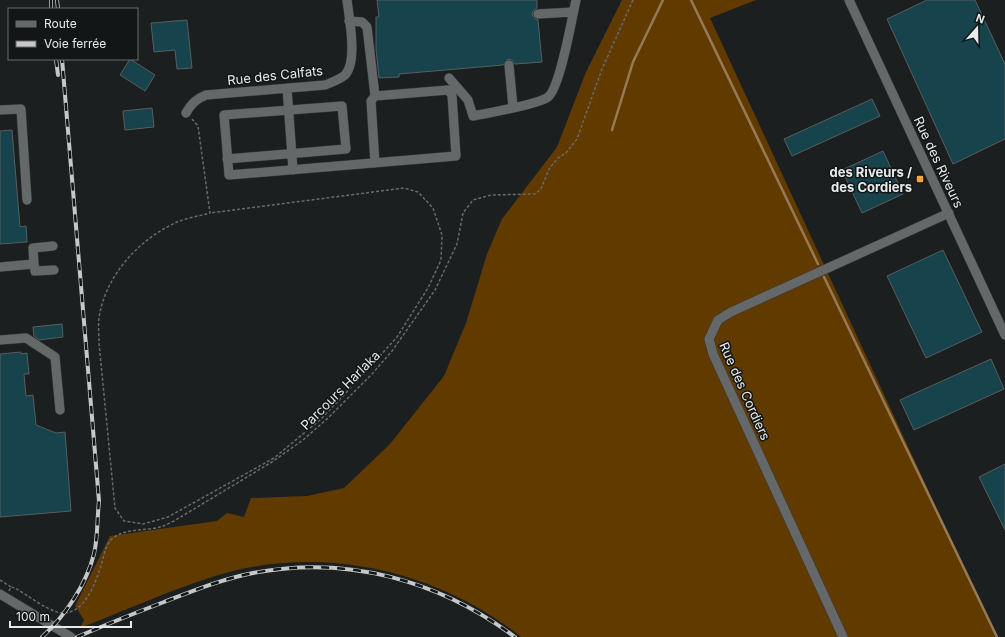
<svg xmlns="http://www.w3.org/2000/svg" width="1005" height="637" font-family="Inter,sans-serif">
<rect width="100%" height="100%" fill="#1c1f20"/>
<!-- forest -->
<path fill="#613a00" d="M622,0H756L710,18L996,637H521C436,569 317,543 212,577C168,591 124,611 80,628L84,620L75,606L110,536L217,521L227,513L244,517L251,498L307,496L344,488L390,444L444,376L466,323L487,254L502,219L557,147L586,72Z"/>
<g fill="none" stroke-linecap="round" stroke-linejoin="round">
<!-- stream -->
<path stroke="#967a56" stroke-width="2.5" d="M691,0L818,264
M612,130L633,62L663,0
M824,277L997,637"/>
</g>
<!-- building -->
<path fill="#16434c" stroke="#595d5e" d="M377,0H537V8L533,11L532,15L535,19L538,20L542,62L515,64L512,60L508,59L503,65L399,74V77L379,78L376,49V17H379Z
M927,0H975L1005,64V139L953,164L887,19Z
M187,20L192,68L177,69L175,50L154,52L151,23Z
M130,59L155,75L145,91L120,75Z
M872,99L880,116L792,156L784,139Z
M152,108L154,127L125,130L123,111Z
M12,130L20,227L26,226L27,242L0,244V131Z
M883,151L903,194L862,213L842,170Z
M943,250L982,332L926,358L887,276Z
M62,324L63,337L39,340L34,336L33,327Z
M21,352V354L27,353L29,374H24L26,396L33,395L36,425L56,433L65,432L71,511L0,517V354Z
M991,359L1004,389L914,430L900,400Z
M1005,464V530L979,477Z"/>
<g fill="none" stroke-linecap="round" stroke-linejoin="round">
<!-- minor casing -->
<g stroke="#393b3c" stroke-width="10">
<path id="minor" d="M849,0L1005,335
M538,14L573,12
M509,65L513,107
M449,78L468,100L473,116C488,113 537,105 548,97C560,88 572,18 576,0
M287,88L293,170
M375,96L371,101L375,163
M0,110L21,109L27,200
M186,113C191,104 196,99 206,95L325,85C332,82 339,80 345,75C358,62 349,17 347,0
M227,159L346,149L342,106L224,115L229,175L456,156L452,95L448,90L375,96L367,27L362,22L349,21
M34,264L35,271L54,270
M0,267L34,264L33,248L53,246
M0,340L26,338L55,357L60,410
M0,594L71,637
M843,637L713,354L709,339L718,320L731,312L949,213"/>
</g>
<!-- path -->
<path stroke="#686a6b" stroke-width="1.5" stroke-dasharray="3 2" stroke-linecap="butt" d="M192,119L198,126L210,213C199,216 187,218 177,222C139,239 105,276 99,318C98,326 99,335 99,343L115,508L124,521L143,524L168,517L274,458L321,419L361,377L397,337L428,288L441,260L442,235L433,208L418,192L404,188L210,213
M0,580L11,587
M9,591L11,587L15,588C27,595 44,608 57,612C83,619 95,584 101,566C104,557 105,544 113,538C126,528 145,531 160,527C165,526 169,523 174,521L272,462L303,440L328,418L373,373L392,351L435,290L457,244L463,213L473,200L491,195L535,194L541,189L549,169L558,158L566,153L577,139L602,69L633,0"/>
<!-- minor -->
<use href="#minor" stroke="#646869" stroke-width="9"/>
<!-- rail casing -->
<g stroke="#c6c8c8" stroke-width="4">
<path id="rail" d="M51,0V9
M57,0L58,9
M56,59L58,75
M42,637C65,616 86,585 94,554C98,537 97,518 99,501L62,59
M77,637C105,625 135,613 164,602C193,591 222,579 253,573C347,555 438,580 515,637"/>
</g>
<!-- rail -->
<use href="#rail" stroke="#131617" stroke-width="2.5" stroke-dasharray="8" stroke-linecap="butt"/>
</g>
<!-- markers -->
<rect fill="#f3a442" stroke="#131617" stroke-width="1.5" x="916" y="175" width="8" height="8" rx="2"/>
<g text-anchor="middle" stroke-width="3" stroke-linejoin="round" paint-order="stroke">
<!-- street labels -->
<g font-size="13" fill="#e9ebeb" stroke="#131617">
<text transform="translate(275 75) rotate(-6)" y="5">Rue des Calfats</text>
<text transform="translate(939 162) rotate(65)" y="5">Rue des Riveurs</text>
<text transform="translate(340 390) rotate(-45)" y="5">Parcours Harlaka</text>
<text transform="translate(745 391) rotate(66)" y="5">Rue des Cordiers</text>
</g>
<!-- poi labels -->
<g font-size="13" font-weight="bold" fill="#e9ebeb" stroke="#131617" text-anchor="end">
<text x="912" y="177">des Riveurs /<tspan x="912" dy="15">des Cordiers</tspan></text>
</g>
</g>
<!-- legend -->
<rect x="8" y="8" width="130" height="52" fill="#131617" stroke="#696b6c"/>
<rect x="16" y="21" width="20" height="6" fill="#646869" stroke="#696b6c"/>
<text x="44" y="28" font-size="12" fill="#e9ebeb">Route</text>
<rect x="16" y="41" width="20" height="6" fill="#c6c8c8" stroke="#696b6c"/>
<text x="44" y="48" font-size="12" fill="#e9ebeb">Voie ferrée</text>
<!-- north arrow -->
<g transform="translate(977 28) rotate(20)" stroke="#131617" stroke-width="3" paint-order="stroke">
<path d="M0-3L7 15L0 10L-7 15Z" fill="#e9ebeb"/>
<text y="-6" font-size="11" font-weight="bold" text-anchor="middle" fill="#e9ebeb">N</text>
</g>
<!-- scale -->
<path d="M10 621v6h121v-6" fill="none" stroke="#e9ebeb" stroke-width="2"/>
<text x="16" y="621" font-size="12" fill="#e9ebeb" stroke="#131617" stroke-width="3" paint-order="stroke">100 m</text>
</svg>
